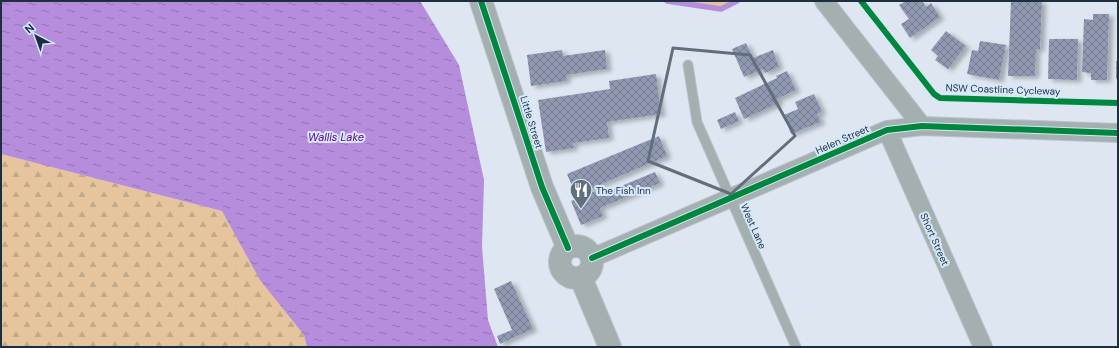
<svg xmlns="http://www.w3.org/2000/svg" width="1119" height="348" font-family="'DM Sans',sans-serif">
<defs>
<pattern id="forest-firs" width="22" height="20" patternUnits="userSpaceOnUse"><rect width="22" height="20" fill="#e5c49e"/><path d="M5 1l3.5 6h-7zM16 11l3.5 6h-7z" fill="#c4a989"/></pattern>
<pattern id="water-ripples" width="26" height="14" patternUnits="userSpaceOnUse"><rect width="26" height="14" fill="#b58ddc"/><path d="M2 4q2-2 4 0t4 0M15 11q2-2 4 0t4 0" fill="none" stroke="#9374b4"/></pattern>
<pattern id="building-cross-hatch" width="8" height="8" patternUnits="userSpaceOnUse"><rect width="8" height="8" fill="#9099b1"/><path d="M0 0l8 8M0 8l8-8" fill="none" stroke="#757d91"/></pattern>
<filter id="shadow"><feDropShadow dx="4.5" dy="2.5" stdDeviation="2" flood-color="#0004"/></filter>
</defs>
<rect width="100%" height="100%" fill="#dee7f1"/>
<!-- green -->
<path fill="#e5c49e" d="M667,1H737L721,9Z"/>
<!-- forest -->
<path fill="url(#forest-firs)" d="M1,154L222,211L304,335L307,347H1Z"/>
<!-- water -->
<path fill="url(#water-ripples)" d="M1,1H420L459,65L484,180L482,247L488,320L498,347H307L304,335L260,280L222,211L1,154Z"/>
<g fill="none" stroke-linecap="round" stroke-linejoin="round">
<!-- stream -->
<path stroke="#b58ddc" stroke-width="5.5" d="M667,1L721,9L737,1"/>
</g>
<!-- building -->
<path fill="url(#building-cross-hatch)" filter="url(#shadow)" d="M906,1H922L926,7L931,3L940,17L910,38L901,24L909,19L899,5Z
M1011,1H1042L1040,49H1036L1035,76H1008Z
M1093,14H1109L1107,80H1091V73L1082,72L1084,19L1093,20Z
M946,31L966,46L948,69L935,60L938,56L931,50Z
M1049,39H1078L1077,80L1048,79Z
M980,41L1006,45L999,80L967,74L972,50L978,51Z
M746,43L753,58L773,50L779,67L765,73L763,69L744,77L732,49Z
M562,50L563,56L605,50L607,69L566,75V81L531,86L527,55Z
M1116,61H1118V79H1116Z
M787,71L796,90L777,99L779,103L744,119L735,98L777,78L776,76Z
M656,74L661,114L607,122L609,138L573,143L574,148L546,152L538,100L610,89L609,81Z
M814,94L822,112L817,114L821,122L791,134L784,115L798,109L795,102Z
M735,112L739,121L721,129L717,120Z
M659,136L667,156L576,195L567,174Z
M655,172L660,183L600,208L603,216L581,225L571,201L595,191L597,196Z
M511,281L533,329L500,344L497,336L512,330L494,289Z"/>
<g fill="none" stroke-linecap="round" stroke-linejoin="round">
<!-- service casing -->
<g stroke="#b9c2cc" stroke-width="11">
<path id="service" d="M688,65L697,122L796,347"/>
</g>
<!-- minor casing -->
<g stroke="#b9c2cc" stroke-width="20">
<path id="minor" d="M824,1L922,126
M887,130L983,347
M592,258L887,130L922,126L1118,133"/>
</g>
<!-- tertiary casing -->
<g stroke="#b9c2cc" stroke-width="24">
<path id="tertiary" d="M481,1L542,187L568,248
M560 262a16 16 0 1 1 32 0a16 16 0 1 1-32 0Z
M581,278L610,347"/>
</g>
<!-- service -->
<use href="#service" stroke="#a4afb0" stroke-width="9"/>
<!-- minor -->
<use href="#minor" stroke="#a4afb0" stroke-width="18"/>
<!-- tertiary -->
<use href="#tertiary" stroke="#a4afb0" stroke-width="22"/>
<!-- cycleway casing -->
<g stroke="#d6e7f9" stroke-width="8">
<path id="cycleway" d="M481,1L542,187L568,248
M861,1L934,94L940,98L1118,103
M592,258L887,130L922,126L1118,133"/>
</g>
<!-- cycleway -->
<use href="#cycleway" stroke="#00873e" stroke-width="6"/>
</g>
<!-- marked area -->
<path fill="none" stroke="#616f7d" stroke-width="3" stroke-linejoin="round" d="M673,48L750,55L795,136L731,194L648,161Z"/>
<!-- icons -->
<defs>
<g id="restaurant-pin" transform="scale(1.15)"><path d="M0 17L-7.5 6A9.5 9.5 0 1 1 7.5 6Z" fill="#616f7d" stroke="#d6e7f9"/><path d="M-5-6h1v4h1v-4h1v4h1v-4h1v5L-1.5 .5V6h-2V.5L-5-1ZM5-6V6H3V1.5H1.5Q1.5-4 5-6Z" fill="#fff"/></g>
</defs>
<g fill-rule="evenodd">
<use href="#restaurant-pin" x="581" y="190"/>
</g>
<g text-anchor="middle" stroke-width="4" stroke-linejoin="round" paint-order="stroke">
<!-- street labels -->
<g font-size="10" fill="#1d2e3f" stroke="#d6e7f9">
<text transform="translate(1003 89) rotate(2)" y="4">NSW Coastline Cycleway</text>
<text transform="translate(532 122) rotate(73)" y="4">Little Street</text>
<text transform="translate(842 139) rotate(-24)" y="4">Helen Street</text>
<text transform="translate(754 226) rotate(66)" y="4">West Lane</text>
<text transform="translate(935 239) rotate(66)" y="4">Short Street</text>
</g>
<!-- poi labels -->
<g font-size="10" fill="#1d2e3f" stroke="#d6e7f9" text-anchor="start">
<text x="596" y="194">The Fish Inn</text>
</g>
<!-- water labels -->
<g font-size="11" font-style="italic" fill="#640594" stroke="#d6e7f9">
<text x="336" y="141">Wallis Lake</text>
</g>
</g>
<!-- border -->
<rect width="1119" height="348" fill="none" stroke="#1d2e3f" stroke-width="4"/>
<!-- north arrow -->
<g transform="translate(36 36) rotate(319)" stroke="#d6e7f9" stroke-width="3" paint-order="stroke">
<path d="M0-3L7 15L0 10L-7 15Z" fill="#1d2e3f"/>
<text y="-6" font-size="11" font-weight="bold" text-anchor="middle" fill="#1d2e3f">N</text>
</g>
</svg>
